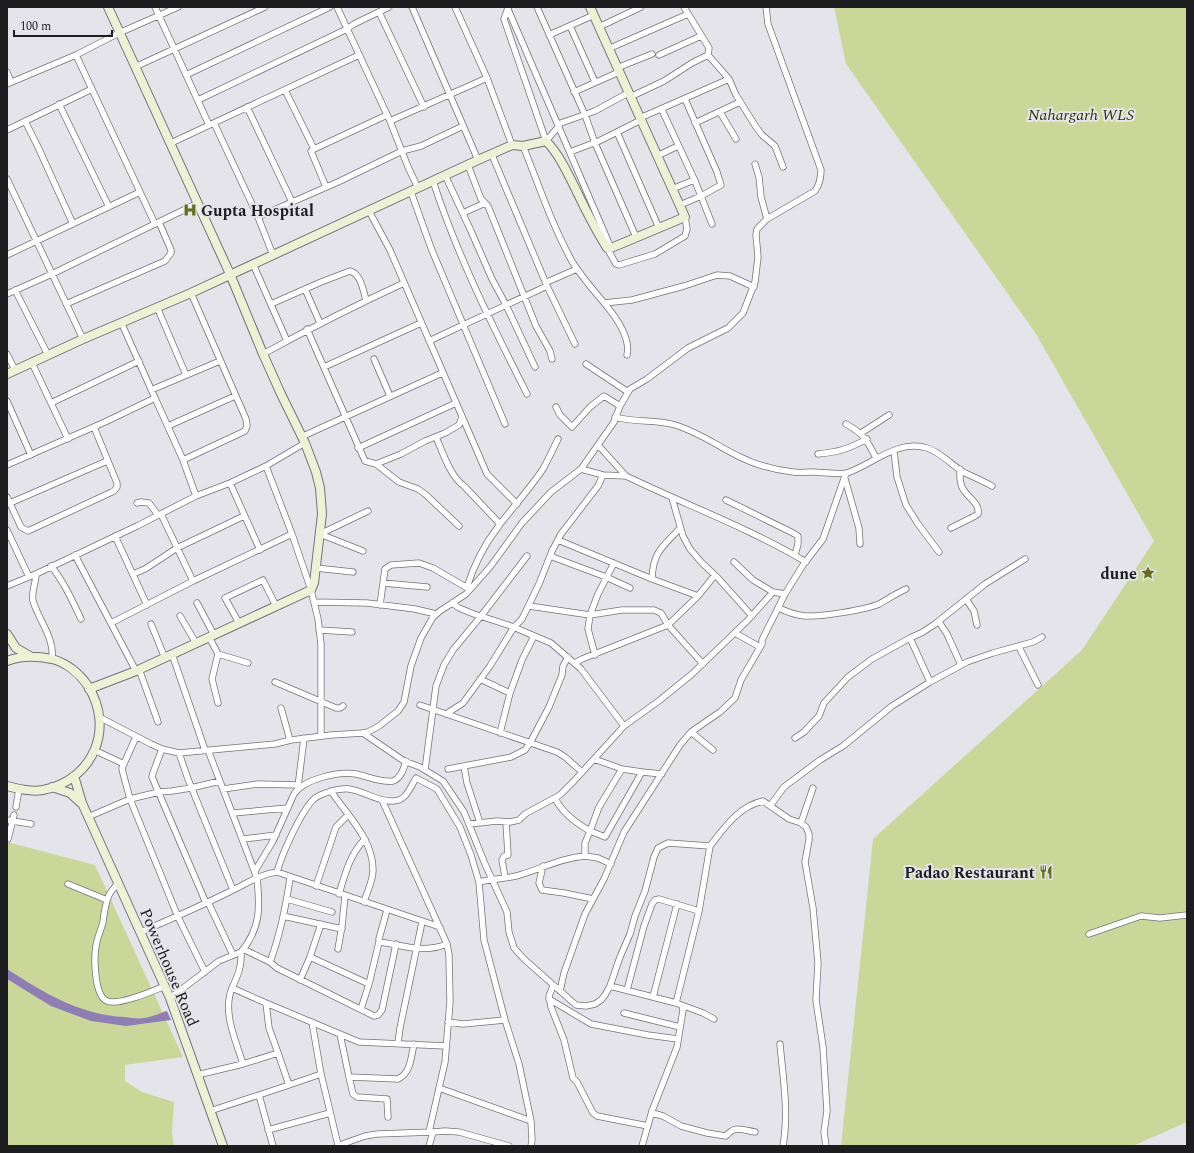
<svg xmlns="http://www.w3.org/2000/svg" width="1194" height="1153" font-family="Spectral,serif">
<rect width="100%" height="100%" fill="#e6e4eb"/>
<!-- green -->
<path fill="#cbd799" d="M834,7H1187V1122L1133,1146H841L873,839L1082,650L1154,541L1036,334L846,64Z
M7,842L95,865L183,1057L125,1065V1081L142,1092L174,1102L172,1132L174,1146H7Z"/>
<!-- water -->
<path fill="#8f7eb5" d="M7,969C44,993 80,1015 125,1017C131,1018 138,1019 144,1018C152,1017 160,1013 167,1011L171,1020L126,1026L91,1021L51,1006L7,979Z"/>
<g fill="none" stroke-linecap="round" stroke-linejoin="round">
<!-- street casing -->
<g stroke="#747278" stroke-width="7">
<path id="street" d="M155,7L209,125
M337,7L390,121L487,78
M412,7L478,160
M455,7L487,78L512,145
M507,7L611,248
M537,7L585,115L595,143L636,237
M766,7L768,24L821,170C821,178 820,184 815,191L767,219
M508,8L504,19L546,141
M379,12L424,107
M570,26L595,82
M599,27L641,7
M549,35L594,15
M608,49L688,14
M76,55L140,192
M659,55L701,36
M708,55L729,79
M135,67L265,7
M617,68L652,54
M7,72L11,82
M186,75L330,7
M7,84L76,55L119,33L178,7
M285,90L314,149L387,115
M574,92L619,72
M630,97L664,81L692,63L708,55L709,48L684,7
M198,100L347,29L354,24L389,7
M59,104L109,207
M247,107L292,202
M662,110L695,181L712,224
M720,112L736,139
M640,118L729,79L736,95L756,127L762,135L775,146L783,167
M25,121L38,147L73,224
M390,121L408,167L418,188
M214,123L258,217L273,255
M695,123L740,102
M558,124L595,111L628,93
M7,130L92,89
M617,132L659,228
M546,141L559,126
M171,143L359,55
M523,146C539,185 552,226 573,263C582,277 594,291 605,304C615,316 631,338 627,355
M314,149L311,151L326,187
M570,152L599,141L641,120
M657,156L678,146
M468,165L481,199L485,203
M445,175L471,231L492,279L506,305L535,367
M7,179L83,339
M433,181C457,255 492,325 527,394
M672,189L694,180
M411,192L431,248L505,424
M680,205L701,196L721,185L717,172L685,99
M369,211L390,250L487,474L517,504
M463,213L485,203L488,206L536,326L550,351L552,359
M258,217L338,182L402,151L421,146L463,126
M607,248L616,264L619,265L655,254L685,236L687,229L685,217
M7,255L140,192L155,224
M253,264L287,341
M547,282L577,269
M547,286L575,344
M305,289L320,323
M15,290L48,355
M7,294L52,274L198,203
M604,303L632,300L684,286L717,275L730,276L754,287
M66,304L165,261L171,253V250L159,222
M271,304L321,282L350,271C361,274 363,290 366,300
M157,307L186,375
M121,322L155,398
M307,329L365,461L376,464L401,454L425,441L445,433L459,425L462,417
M429,341L547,286L492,155
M7,354L15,370
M263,354C309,329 356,305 404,283
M374,359L390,396
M32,363L68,439
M586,364L628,392
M324,367L421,323
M151,390L220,361
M7,401L31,455
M51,403L139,361
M556,407L560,415L572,427L590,407L604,396L620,406
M615,417C635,423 656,419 675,425C699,432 719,447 740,457C756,465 776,470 793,472C799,473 805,472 811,472C821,472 839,475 847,473C873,464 898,439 927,448C941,452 952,466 965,473C974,477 983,481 992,486
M846,424C864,434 867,440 876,458
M168,426L235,396
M861,433L889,415
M301,437L442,373
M436,437C443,453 450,476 464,486L500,524
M358,448L456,403
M894,451L897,477L906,505L918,524L939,552
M818,454C839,452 848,449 867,439
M183,460L245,431L247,426L246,419L191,293
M376,464L399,482L418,489L425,494L459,526
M7,465L105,422L155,398L183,460L196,496
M266,466L292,534L311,590L318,619L321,644V736
M581,469L603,475L626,476L598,445
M626,476C686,505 749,528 806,562
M845,479L859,528L860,544
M230,483L260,550
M7,497L21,527L28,531L114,491L117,487V483L94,427
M672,498L683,536L690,549L702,563L718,578L752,616
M726,500L793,533L798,536V544L795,555
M10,503L107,461
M137,503L141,502L149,503L158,515
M161,514L193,581
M951,528L975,516L978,514C980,503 968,498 963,489C959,483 960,476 960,469
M7,530L29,577
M115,536L147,605
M558,540L652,579L698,596L715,575
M363,551L320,534L368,511
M75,555L136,671
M550,556L606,577L630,588
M734,562L753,580L773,592
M51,566C64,582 72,600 81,619
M316,568L353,572
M36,574C36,583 31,592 33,601C39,621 55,638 52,660
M133,574L145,569L177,548L244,516
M652,579C653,551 663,547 680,528
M383,583L427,587
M7,586L36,574L137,526L196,496L230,483L266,466L305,443
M467,587C474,565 484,545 498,527C512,508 529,490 543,469C548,460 553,449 558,439
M966,599L974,611L977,625
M314,602L367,603L415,609L436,614
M197,603L214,635
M452,603L459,608L474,614L511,626L551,643L581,669L624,726
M380,605L385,569L391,565L419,563L433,568L469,589
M529,606L590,615L598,594L614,563
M779,608C787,612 795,615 805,616C820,617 865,610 879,604C888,599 897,593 906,589
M180,616L196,643
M939,622L947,634L961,665
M111,623L193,581L292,534
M239,623L225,598L263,580L276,606
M151,624L165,658
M319,630L352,632
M735,633L760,647
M209,637L218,654L212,679L218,703
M910,638L930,682
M1019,647L1038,685
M172,654L205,750
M218,654L248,663
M595,655L588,629L590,615L622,610H654L661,613L668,625L703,664
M575,663L582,659L668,625L698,596
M139,669L158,722
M480,679L510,693L500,733
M275,682L336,708H340L343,706
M510,693L522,660L534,636
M420,705L557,752L565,757L582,772
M281,708L290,740
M446,714L463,703L490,666L514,627L522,619L539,584L552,551L561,534L598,486L603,475
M99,717L151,744L162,749L179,753L275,744L291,740L331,735L363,733L368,732L379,726L398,711L404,702L411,666L421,638L433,617L440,611L466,594L490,567L522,523L551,492L581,469L614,422L620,406L630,389L647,379L688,348L728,328L743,313L755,282L758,257L756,235L757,229L767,219L761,197L759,177L755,164
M691,732L713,750
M363,733L404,761L420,767L443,781L464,812L485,864L507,912L509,932L514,948L524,959L576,1005L586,1006L595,1004L601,1000L605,995L610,986L620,957L630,934L635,916L645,891L654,857L658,848L668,843L710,846L699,911L676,1003
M136,737L122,768L123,773L130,799L178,917L205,972
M795,738L804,732L819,716L824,703L848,677L872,659L910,638L923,632L935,624L985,584L1025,559
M162,749L153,773L152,777L206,903
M94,750L124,764
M208,750L257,878C260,907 261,928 241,952
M179,753L188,779L233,890
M594,759L622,769
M464,766L467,783L480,823
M448,769L511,757L525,750L530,743L549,707L562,675L563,666L568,657
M622,769L642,772L605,837L590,831L599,807Z
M425,770L436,686L444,665L453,650L481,616L527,556
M642,772L662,774
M298,787L304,738
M223,789L258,784L298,785
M331,791C347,815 373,839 373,870C373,881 367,892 364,902
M382,800L447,944L449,955L450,1002L445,1062L429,1132
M770,806L784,787L820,760L843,746L892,706L930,682L967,662L993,653L1033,642L1042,637
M16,807L19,789
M233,813L288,808
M88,817L130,799L159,792L172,791L191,788L220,781
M7,820L31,824
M801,823L813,788
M469,824L497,821L510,822L519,820L525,814L560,795L574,781L624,726L660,700L692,674L748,620L773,592L785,594L803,565L823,539L846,473
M8,839L14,815
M243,839L276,835
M710,846C724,828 739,806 763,801L789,819L801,823L806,827L809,834V840L805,862L813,908L818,963L816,1000L823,1047L827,1111L824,1132L826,1146
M585,856L598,858L611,864
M543,866L539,883L542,890L564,893L593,899
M255,871L273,841L294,794C304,779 339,771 356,774C367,776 381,783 393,781C401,779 404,768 406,761
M277,872C282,854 301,811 314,799C321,793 340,788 349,789C364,791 378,802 393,801C406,801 410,788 416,778L437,789L460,827L471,855L479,882L484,940L505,1020L519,1064L531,1121L532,1140L531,1146
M505,877L502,860L504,856L508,855L506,822
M290,878C286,906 280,935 270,962L277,968L374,1016L378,1015L382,1010L396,944
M479,882C491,879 504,879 516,876C539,870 560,858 585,856V843L590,831C576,823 562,813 555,798
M118,883C115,887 111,891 109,895C105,904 104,913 103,922C101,930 97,938 96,946C94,957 94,996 107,1001C119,1006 153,991 165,986
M68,884L107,900
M316,886L336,827L348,815
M339,894C345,874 350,854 365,839
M287,899L332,912
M208,902L233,955
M387,910L379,939V942C404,945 422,954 447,944
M283,916L342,929
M141,932C171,919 201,906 231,891C246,884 260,874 277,872L440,927
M1089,934L1141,916L1160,918L1187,915
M243,949L270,962
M338,949L342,926L345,896
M310,957L369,984L379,942
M300,980L310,957L321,924
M553,986L549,996L551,1007L564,1040L573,1078L577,1082L593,1113L597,1116L648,1126
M610,986L676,1003L703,1013L714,1019
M627,990L644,926L652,904L655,900L659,899L699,911
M560,991L564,973L585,914L604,879L624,832L680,745L691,732L720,712L735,698L741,680L762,644V640L785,594
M653,997L677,904
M170,998L219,961L241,952C242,966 238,975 232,988
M549,999L591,1024L648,1035L678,1039
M361,1009L369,984
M624,1013L680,1027
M448,1022L463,1024L505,1020
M340,1034L349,1077L398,1079C411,1073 411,1057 414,1044
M398,1043L400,1028L422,922
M780,1044C783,1078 789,1112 783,1146
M243,1064C236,1041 222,1012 232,988L266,1003
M321,1074L338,1145
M197,1075L243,1064L278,1053L269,1028L266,1003L359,1042L446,1046
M349,1077L353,1094L357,1097L387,1099L388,1117
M289,1085L321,1074L312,1022
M439,1088L531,1121
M210,1111L259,1095
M652,1113L663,1116L681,1126L707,1133L726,1136C735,1125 742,1130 755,1132
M268,1130L330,1113
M273,1146L259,1095L289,1085L278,1053
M337,1146L365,1136L377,1134L433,1132L445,1131L459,1132L509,1146
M429,1146L433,1132
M642,1146L652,1111L677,1047L683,1010L682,1006"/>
</g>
<!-- secondary casing -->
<g stroke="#747278" stroke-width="10">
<path id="secondary" d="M7,374L83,339L191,293L478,160L512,145L523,146L546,141C560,155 569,176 578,194C587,213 596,230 607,248H611L685,217L590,7
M7,634L16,648L30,656
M7,661C22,655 37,656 52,659C67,663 80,674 88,686C115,729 93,780 43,790C31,792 19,789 7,786
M89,689L136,671L311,590L314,583L322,514L320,488L316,472L305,443L281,394L263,354L230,274L108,7
M74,776L82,803L170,998L223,1146
M52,787L70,793L81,803"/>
</g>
<!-- street -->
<use href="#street" stroke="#fff" stroke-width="5.5"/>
<!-- secondary -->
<use href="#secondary" stroke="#edf2d7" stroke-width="8"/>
</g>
<!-- icons -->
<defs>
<g id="hospital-bare" transform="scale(1.08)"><path d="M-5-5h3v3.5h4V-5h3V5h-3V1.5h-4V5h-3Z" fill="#646f18" stroke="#e6e4eb" stroke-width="2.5" paint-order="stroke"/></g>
<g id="sight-bare" transform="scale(1.08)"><path d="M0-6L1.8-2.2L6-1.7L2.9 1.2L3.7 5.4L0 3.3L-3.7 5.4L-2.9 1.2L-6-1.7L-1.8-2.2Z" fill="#646f18" stroke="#e6e4eb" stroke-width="2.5" paint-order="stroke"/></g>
<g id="restaurant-bare" transform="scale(1.08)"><path d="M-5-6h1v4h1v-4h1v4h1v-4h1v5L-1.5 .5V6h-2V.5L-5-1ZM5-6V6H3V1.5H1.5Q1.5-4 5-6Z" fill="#646f18" stroke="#e6e4eb" stroke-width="2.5" paint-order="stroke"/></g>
</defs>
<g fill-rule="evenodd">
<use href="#hospital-bare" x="190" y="210"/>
<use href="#sight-bare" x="1148" y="573"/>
<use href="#restaurant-bare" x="1046" y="872"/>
</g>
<g text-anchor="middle" stroke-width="4" stroke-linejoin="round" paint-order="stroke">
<!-- park labels -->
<g font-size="16" font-style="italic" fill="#2e3403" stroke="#e6e4eb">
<text x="1081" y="120">Nahargarh WLS</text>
</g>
<!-- poi labels -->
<g font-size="16" font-weight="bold" fill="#1d1d1f" stroke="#e6e4eb" text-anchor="end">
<text x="201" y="216" text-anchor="start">Gupta Hospital</text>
<text x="1137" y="579">dune</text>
<text x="1035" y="878">Padao Restaurant</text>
</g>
<!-- street labels -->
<g font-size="16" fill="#1d1d1f" stroke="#e6e4eb">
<text transform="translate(170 967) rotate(67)" y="6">Powerhouse Road</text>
</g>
</g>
<!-- border -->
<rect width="1194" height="1153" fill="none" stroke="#1d1d1f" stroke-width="16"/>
<!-- scale -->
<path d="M14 30v6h98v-6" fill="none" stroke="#1d1d1f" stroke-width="2"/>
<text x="20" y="30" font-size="12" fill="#1d1d1f" stroke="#e6e4eb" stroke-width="3" paint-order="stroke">100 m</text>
</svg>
